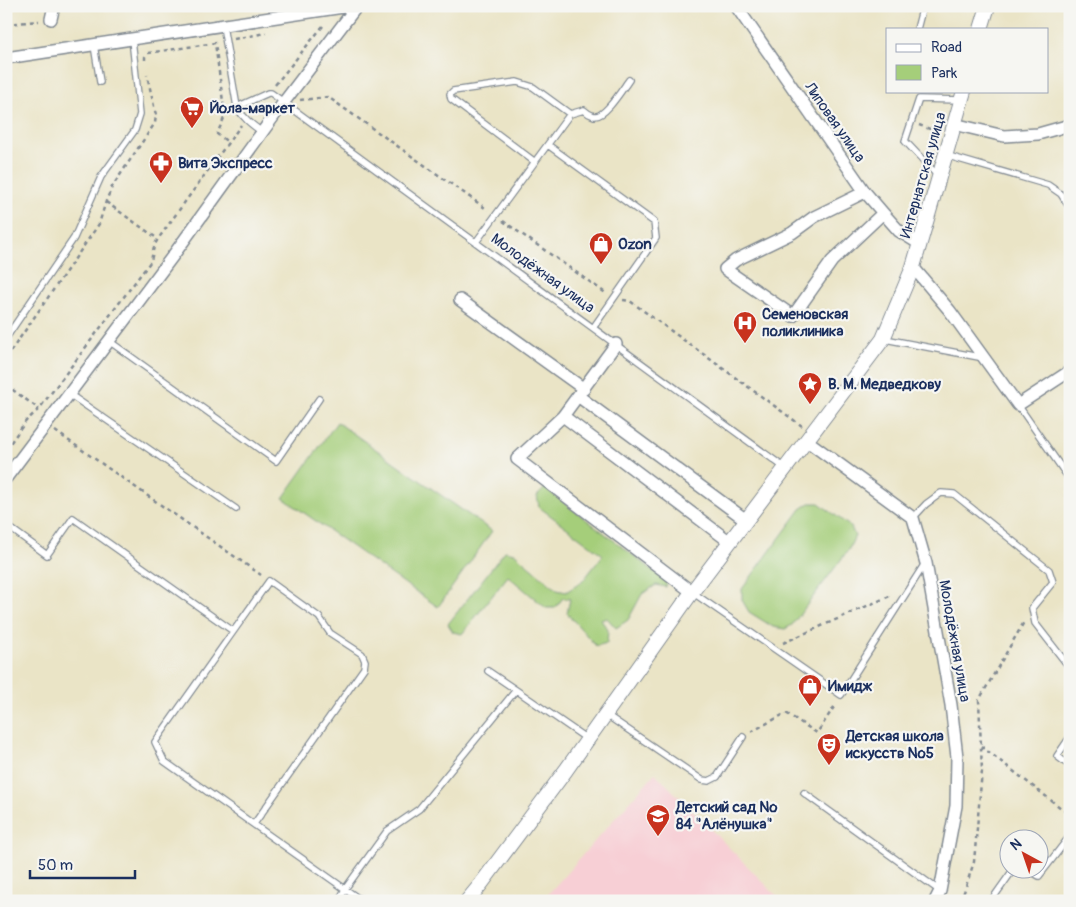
<svg xmlns="http://www.w3.org/2000/svg" width="1076" height="907" font-family="Pangolin,sans-serif">
<rect width="100%" height="100%" fill="#f6f6f2"/>
<filter id="ink" filterUnits="userSpaceOnUse"><feTurbulence type="fractalNoise" baseFrequency=".02" numOctaves="2"/><feDisplacementMap in="SourceGraphic" scale="10" xChannelSelector="R" yChannelSelector="G"/><feConvolveMatrix kernelMatrix="1 2 1 2 8 2 1 2 1" color-interpolation-filters="sRGB"/></filter>
<filter id="wash" filterUnits="userSpaceOnUse"><feTurbulence type="fractalNoise" baseFrequency=".0096" numOctaves="4" result="noise"/><feDisplacementMap in="SourceGraphic" scale="20" xChannelSelector="R" yChannelSelector="G"/><feGaussianBlur stdDeviation="1.12" result="paint"/><feColorMatrix in="noise" values="0 0 0 0 0 0 0 0 0 0 0 0 0 0 0 0 0 1.4 0 .05"/><feComposite in="paint" operator="in"/></filter>
<g filter="url(#wash)">
<rect width="100%" height="100%" fill="#eae4c6"/>
<!-- built -->
<path fill="#f7cfd5" d="M655,773L782,901H542Z"/>
<!-- green -->
<path fill="#a5ce7a" stroke="#607e6c" d="M337,422L492,531L438,607L283,498Z
M545,488L667,581L666,587L656,585L642,594L628,620L616,628L607,618L601,620L608,630L607,643L596,646L567,613L570,599L563,598L555,608H546L508,576L462,634L453,632L448,624L505,551L514,553L557,590L566,592L582,582L603,555L539,507L537,496Z
M810,503H819L851,527L855,536L849,549L792,625L785,629L773,627L749,612L742,600V589L801,509Z"/>
</g>
<g filter="url(#ink)">
<g fill="none" stroke-linecap="round" stroke-linejoin="round">
<!-- service casing -->
<g stroke="#828a92" stroke-width="8">
<path id="service" d="M223,26L237,107C243,118 251,124 262,132
M917,29L923,6
M94,45L100,82
M237,107L268,93H271L785,468
M548,145L654,222L656,238L593,328
M945,155L1048,185L1061,194L1070,208
M535,162L451,99L450,94L453,91L517,82L533,87L570,114
M938,176L905,141L919,99L961,100
M476,242L570,114L584,110C586,112 591,115 594,116C605,118 623,88 629,80
M6,338L74,238L101,177L135,130L140,114L132,39
M885,339L984,358
M109,341L276,461L319,399
M69,394L236,509
M1018,405L1070,480
M913,518L926,504L941,493L954,494L1049,570L1053,582L1032,608L1035,623L1070,668
M6,525L47,555L73,518L233,631
M692,592L841,695L924,565
M488,671L516,690
M605,714L702,780L709,781L717,777L743,737
M1070,737L1057,756L1070,766
M804,793L940,891
M254,824L364,668L365,661L362,654L330,633L319,617L269,581L155,742L164,761L362,901
M1029,870L1039,876L1070,836
M339,901L345,889L387,831L419,809L516,690L587,739
M991,901L1013,870"/>
</g>
<!-- minor casing -->
<g stroke="#828a92" stroke-width="14">
<path id="minor" d="M736,6L865,192L883,213L899,231L920,244
M51,19L54,6
M6,58L350,6
M954,124L1004,136L1038,134L1070,125
M865,192L814,217L792,233L736,260L725,269L793,316L832,261L883,213
M913,267L950,311L1018,405L1070,371
M460,300L584,389
M578,396L746,520
M563,416L616,344
M806,440L913,518L926,563L951,705L957,757L956,806L940,891L935,901
M6,478L172,257L284,102L357,6
M692,592L517,459L563,416L730,542"/>
</g>
<!-- tertiary casing -->
<g stroke="#828a92" stroke-width="16">
<path id="tertiary" d="M981,29L988,6
M467,901L481,884L566,770L692,592L883,339L913,267L964,91"/>
</g>
<!-- path -->
<path stroke="#828a92" stroke-width="2.5" stroke-dasharray="4 4" stroke-linecap="butt" d="M6,24L39,21
M234,39L266,33
M145,60V57L148,53L215,43L225,116L217,134L228,142
M275,85L323,26
M300,100L328,97L488,210
M919,125L938,132
M106,202L158,239
M503,221L607,294
M623,300L630,301L802,426
M6,358L99,224L106,201L112,187L155,123L156,115L147,75
M6,385L39,409
M55,431L261,575
M6,449L26,421L39,409L151,261L154,246L158,239L241,125
M783,643L892,595
M751,732L786,713L817,733L836,704
M981,746L1070,815
M961,901L974,862L982,771L979,700L1024,622"/>
<!-- service -->
<use href="#service" stroke="#fff" stroke-width="5.5"/>
<!-- minor -->
<use href="#minor" stroke="#fff" stroke-width="11"/>
<!-- tertiary -->
<use href="#tertiary" stroke="#fff" stroke-width="14"/>
</g>
</g>
<!-- icons -->
<defs>
<g id="supermarket-pin" transform="scale(1.25)"><path d="M0 17L-7.5 6A9.5 9.5 0 1 1 7.5 6Z" fill="#c8321e" stroke="#f6f6f2"/><path d="M-6-5.5h2.5l.6 2H6L4.5 2H-2.5L-4.4-4H-6ZM-1.5 3.2a1.3 1.3 0 1 0 .1 0ZM3 3.2a1.3 1.3 0 1 0 .1 0Z" fill="#fff"/></g>
<g id="pharmacy-pin" transform="scale(1.25)"><path d="M0 17L-7.5 6A9.5 9.5 0 1 1 7.5 6Z" fill="#c8321e" stroke="#f6f6f2"/><path d="M-2-6h4v4h4v4h-4v4h-4v-4h-4v-4h4Z" fill="#fff"/></g>
<g id="shop-pin" transform="scale(1.25)"><path d="M0 17L-7.5 6A9.5 9.5 0 1 1 7.5 6Z" fill="#c8321e" stroke="#f6f6f2"/><path d="M-5-2.5h2.3a2.7 3.5 0 0 1 5.4 0H5L5.5 6h-11ZM-1.5-2.5h3a1.5 2.3 0 0 0-3 0Z" fill="#fff"/></g>
<g id="hospital-pin" transform="scale(1.25)"><path d="M0 17L-7.5 6A9.5 9.5 0 1 1 7.5 6Z" fill="#c8321e" stroke="#f6f6f2"/><path d="M-5-5h3v3.5h4V-5h3V5h-3V1.5h-4V5h-3Z" fill="#fff"/></g>
<g id="sight-pin" transform="scale(1.25)"><path d="M0 17L-7.5 6A9.5 9.5 0 1 1 7.5 6Z" fill="#c8321e" stroke="#f6f6f2"/><path d="M0-6L1.8-2.2L6-1.7L2.9 1.2L3.7 5.4L0 3.3L-3.7 5.4L-2.9 1.2L-6-1.7L-1.8-2.2Z" fill="#fff"/></g>
<g id="theatre-pin" transform="scale(1.25)"><path d="M0 17L-7.5 6A9.5 9.5 0 1 1 7.5 6Z" fill="#c8321e" stroke="#f6f6f2"/><path d="M-5-5.5Q0-4 5-5.5V0Q5 5 0 6Q-5 5-5 0ZM-3.3-2.5H-1v1.5H-3.3ZM1-2.5H3.3v1.5H1ZM-2.8 1Q0 5.5 2.8 1Z" fill="#fff"/></g>
<g id="school-pin" transform="scale(1.25)"><path d="M0 17L-7.5 6A9.5 9.5 0 1 1 7.5 6Z" fill="#c8321e" stroke="#f6f6f2"/><path d="M0-5L7-2L0 1L-7-2ZM-4 1L0 2.5L4 1V4Q0 6-4 4Z" fill="#fff"/></g>
</defs>
<g fill-rule="evenodd">
<use href="#supermarket-pin" x="192" y="108"/>
<use href="#pharmacy-pin" x="161" y="163"/>
<use href="#shop-pin" x="601" y="244"/>
<use href="#hospital-pin" x="745" y="323"/>
<use href="#sight-pin" x="810" y="384"/>
<use href="#shop-pin" x="810" y="686"/>
<use href="#theatre-pin" x="829" y="745"/>
<use href="#school-pin" x="658" y="816"/>
</g>
<g text-anchor="middle" stroke-width="4.5" stroke-linejoin="round" paint-order="stroke">
<!-- poi labels -->
<g font-size="15" font-weight="bold" fill="#1b2f5e" stroke="#f6f6f2" text-anchor="start">
<text x="210" y="113">Йола-маркет</text>
<text x="178" y="168">Вита Экспресс</text>
<text x="618" y="249">Ozon</text>
<text x="762" y="319">Семеновская<tspan x="762" dy="17">поликлиника</tspan></text>
<text x="828" y="389">В. М. Медведкову</text>
<text x="828" y="691">Имидж</text>
<text x="846" y="741">Детская школа<tspan x="846" dy="17">искусств №5</tspan></text>
<text x="676" y="812">Детский сад №<tspan x="676" dy="17">84 "Алёнушка"</tspan></text>
</g>
<!-- street labels -->
<g font-size="15" fill="#1b2f5e" stroke="#f6f6f2">
<text transform="translate(835 122) rotate(55)" y="5">Липовая улица</text>
<text transform="translate(923 175) rotate(-74)" y="5">Интернатская улица</text>
<text transform="translate(543 273) rotate(36)" y="5">Молодёжная улица</text>
<text transform="translate(955 641) rotate(80)" y="5">Молодёжная улица</text>
</g>
</g>
<!-- margin -->
<rect width="1076" height="907" fill="none" stroke="#f6f6f2" stroke-width="25"/>
<!-- legend -->
<rect x="886" y="28" width="162" height="65" fill="#f6f6f2" stroke="#9ea6b7"/>
<rect x="896" y="44" width="25" height="8" fill="#ffffff" stroke="#9ea6b7"/>
<text x="931" y="52" font-size="15" fill="#1b2f5e">Road</text>
<rect x="896" y="65" width="25" height="15" fill="#a5ce7a" stroke="#9ea6b7"/>
<text x="931" y="78" font-size="15" fill="#1b2f5e">Park</text>
<!-- north arrow -->
<g transform="translate(1024 854) rotate(320)"><circle r="24" fill="#f6f6f2" stroke="#9ea6b7"/>
<path d="M0-4L9 19L0 12L-9 19Z" fill="#c8321e"/>
<text y="-8" font-size="14" font-weight="bold" text-anchor="middle" fill="#1b2f5e">N</text>
</g>
<!-- scale -->
<path d="M30 870v8h105v-8" fill="none" stroke="#1b2f5e" stroke-width="2.5"/>
<text x="38" y="870" font-size="15" fill="#1b2f5e" stroke="#f6f6f2" stroke-width="4" paint-order="stroke">50 m</text>
</svg>
